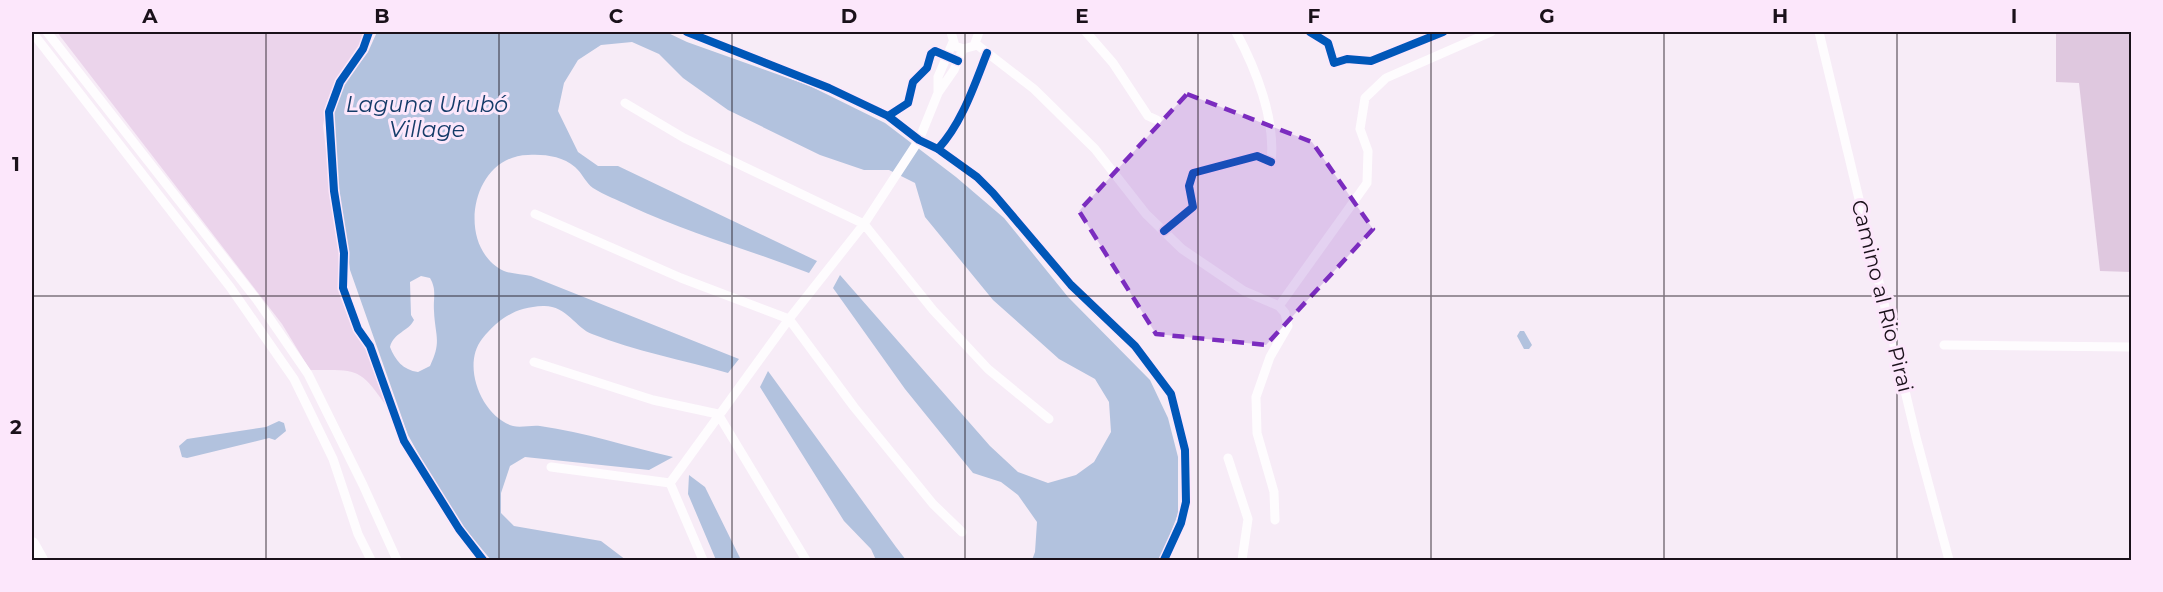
<svg xmlns="http://www.w3.org/2000/svg" width="2163" height="592" font-family="Montserrat,sans-serif">
<rect width="100%" height="100%" fill="#f7ecf7"/>
<!-- green -->
<path fill="#ebd4eb" d="M57,32H365L359,45L337,78L327,102L323,126L341,264L342,300L354,330L365,346L387,407C359,366 357,370 310,370L282,324Z"/>
<!-- forest -->
<path fill="#dfc8df" d="M2056,32H2131V272L2100,271L2079,83L2056,82Z"/>
<!-- water -->
<path fill="#b2c2de" fill-rule="evenodd" d="M377,32H666L687,42L810,86L885,123L956,177L1004,218L1068,297L1150,380L1168,418L1178,457V514L1161,558L1159,560H1032L1035,552L1037,522L1018,495L1001,482L973,473L905,389L833,288L840,275L990,446L1018,472L1048,483L1076,475L1094,462L1111,432L1109,402L1095,379L1059,359L993,300L925,217L915,183L889,170H864L820,155L728,110L683,78L659,54L632,42L601,45L578,60L564,83L558,111L578,152L598,166H618L817,261L809,273C750,250 688,233 630,206C618,200 604,195 593,188C586,183 582,173 575,167C562,156 544,154 528,155C470,156 455,248 504,271C511,274 523,274 531,276L739,359L728,373C683,360 635,351 592,334C576,328 566,305 543,306C515,307 498,319 482,339C461,366 482,417 513,426C521,428 531,425 540,426C584,432 629,447 673,457L649,470L525,457L510,466L501,493V513L514,526L601,541L626,560H491L450,511L408,435L350,270L336,166L332,113L344,84L368,52ZM421,276L430,278C437,290 433,298 434,311C435,336 442,341 430,366L418,372C403,370 395,360 390,347C394,332 408,332 414,320L411,315L410,282Z
M1524,331L1532,345L1529,349H1524L1517,336L1520,331Z
M768,371L896,547L906,560H876L871,549L844,521L760,387Z
M279,421L284,423L286,431L275,440L269,438L187,458L182,457L179,446L187,439L266,427Z
M689,475L705,487L741,560H716L688,494Z"/>
<g fill="none" stroke-linecap="round" stroke-linejoin="round">
<!-- minor -->
<path stroke="#fefcfe" stroke-width="9" d="M32,32L230,287L294,379L333,459L358,534L371,560
M47,32L257,300L308,374L363,485L397,560
M951,32L955,46L963,49L974,46L979,32
M1086,32L1113,63L1148,116L1157,120
M1236,32C1256,69 1276,120 1271,162
M1819,32L1917,441L1949,560
M976,44L1034,89L1095,149L1146,214L1182,249L1244,291L1279,306L1285,313L1288,326L1270,357L1256,397L1257,433L1274,492L1275,520
M938,93V77L953,42
M625,103L684,138L864,224L933,310L988,369L1049,419
M535,214L681,278L789,319L854,407L933,504L962,532
M1279,306L1367,183L1368,151L1360,129L1365,98L1386,78L1491,32
M1944,345L2132,347
M534,362L653,400L718,414L806,560
M1228,458L1248,519L1242,560
M551,467L670,483L703,560
M670,483L789,319L864,224L919,140L938,93L954,70L963,49"/>
<!-- primary -->
<path stroke="#fefcfe" stroke-width="14" d="M32,544L41,560"/>
<!-- cycleway casing -->
<g stroke="#fce7fb" stroke-width="11">
<path id="cycleway" d="M369,32L363,49L340,82L329,112L334,191L344,253L343,288L358,329L370,346L404,441L459,529L483,560
M687,32L829,88L888,116L919,140L938,149L977,177L993,193L1071,285L1135,346L1171,394L1185,450L1186,502L1181,523L1164,560
M1310,32L1328,43L1334,63L1347,59L1371,61L1443,32
M888,116L908,103L913,82L927,68L931,54L935,51L958,61
M938,149C962,123 974,86 987,53
M1164,231L1193,207L1189,186L1193,173L1257,156L1271,162"/>
</g>
<!-- cycleway -->
<use href="#cycleway" stroke="#0057b8" stroke-width="8"/>
</g>
<!-- marked area -->
<path fill="#7b2cbf" fill-opacity="0.2" stroke="#7b2cbf" stroke-width="4.5" stroke-dasharray="12 8" stroke-linejoin="round" d="M1187,94L1312,142L1373,229L1266,345L1156,334L1079,211Z"/>
<!-- grid -->
<path fill="none" stroke="#1a111a" stroke-width="1.5" stroke-opacity="0.55" d="M266,32V560M499,32V560M732,32V560M965,32V560M1198,32V560M1431,32V560M1664,32V560M1897,32V560M32,296H2132"/>
<g text-anchor="middle" stroke-width="6" stroke-linejoin="round" paint-order="stroke">
<!-- street labels -->
<g font-size="21" fill="#1a111a" stroke="#fce7fb">
<text transform="translate(1882 296) rotate(76)" y="7">Camino al Rio Pirai</text>
</g>
<!-- water labels -->
<g font-size="22" font-style="italic" fill="#153c69" stroke="#fce7fb">
<text x="427" y="112">Laguna Urubó<tspan x="427" dy="25">Village</tspan></text>
</g>
</g>
<!-- border -->
<rect width="2163" height="592" fill="none" stroke="#fce7fb" stroke-width="66"/>
<rect x="33" y="33" width="2097" height="526" fill="none" stroke="#1a111a" stroke-width="2"/>
<g font-size="20" text-anchor="middle" font-weight="bold" fill="#1a111a">
<text x="150" y="23">A</text>
<text x="382" y="23">B</text>
<text x="616" y="23">C</text>
<text x="849" y="23">D</text>
<text x="1082" y="23">E</text>
<text x="1314" y="23">F</text>
<text x="1547" y="23">G</text>
<text x="1780" y="23">H</text>
<text x="2014" y="23">I</text>
<text x="16" y="171">1</text>
<text x="16" y="434">2</text>
</g>
</svg>
